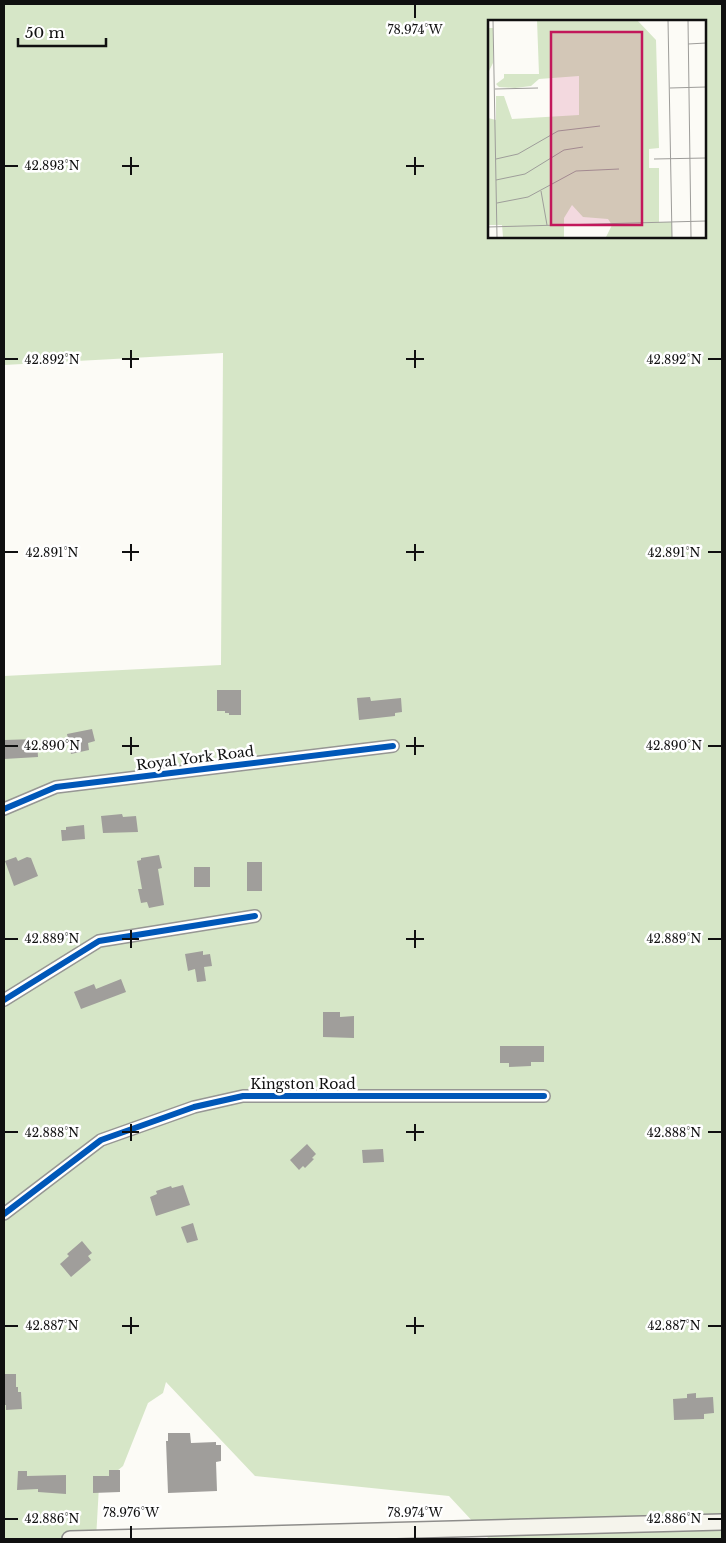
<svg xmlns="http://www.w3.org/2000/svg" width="726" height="1543" font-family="'Libre Baskerville',serif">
<rect width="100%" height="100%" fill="#fcfbf6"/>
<!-- forest -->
<path fill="#d6e6c7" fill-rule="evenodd" d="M4,4H722V1539H489L449,1496L255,1476L166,1382L163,1393L148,1403L123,1466L99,1486L96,1539H4V676L221,665L223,353L4,365ZM490,21H705V236H490Z"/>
<!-- building -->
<path fill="#a09e9b" d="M217,690H241V715H229V713H225V711H217Z
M370,697L371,701L401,698L402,712L395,713V716L359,720L357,698Z
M92,729L95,741L88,743L89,750L71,754L67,734Z
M37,739L38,757L4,759V740Z
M122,814L123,817L136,816L138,832L103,833L101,816Z
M84,825L85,839L62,841L61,830H66V827Z
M159,855L162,868L158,869L164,905L149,908L147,902L141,903L138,889H142L137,861L141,860V858Z
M16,857L18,861L27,857L31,858L38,876L14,886L5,861Z
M247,862H262V891H247Z
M194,867H210V887H194Z
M203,951V955L210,954L212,966L204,967L206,981L197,982L195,969L188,971L185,954Z
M121,979L126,992L81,1009L74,992L94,984L96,989Z
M323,1012H340V1017L354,1016V1038L323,1037Z
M500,1046H544V1062H531V1066L509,1067V1063H500Z
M307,1144L316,1154L312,1158L314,1159L305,1168L303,1166L299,1170L290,1160Z
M383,1149L384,1162L363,1163L362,1150Z
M183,1185L190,1205L156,1216L150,1197L157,1194L156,1191L171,1186L172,1188Z
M193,1223L198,1240L187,1243L181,1227Z
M82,1241L92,1253L88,1256L91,1260L71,1277L60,1264L69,1256L67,1254Z
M4,1374H16V1387H18V1392H21L22,1409L6,1410V1405H4Z
M696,1393V1398L713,1397L714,1413L704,1414V1419L674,1420L673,1399L687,1398V1394Z
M168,1433H190L191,1443L216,1442V1445H221V1461L216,1462L217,1491L168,1493L166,1441H168Z
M109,1470H120V1492L93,1493V1476H109Z
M18,1471H27V1476L66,1475V1494L38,1492V1489L17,1490Z"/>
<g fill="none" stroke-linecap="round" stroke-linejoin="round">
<!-- minor casing -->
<g stroke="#969694" stroke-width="14">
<path id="minor" d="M4,809L56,787L393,746
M4,1000L99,941L255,916
M4,1214L101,1140L194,1107L243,1096H544"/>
</g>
<!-- secondary casing -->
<g stroke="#8d8c8a" stroke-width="18">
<path id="secondary" d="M70,1539L722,1522"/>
</g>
<!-- minor -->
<use href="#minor" stroke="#fffefe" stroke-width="11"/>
<!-- secondary -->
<use href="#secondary" stroke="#f5f4ec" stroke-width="15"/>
<!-- cycleway casing -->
<g stroke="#fff" stroke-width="9">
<path id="cycleway" d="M4,809L56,787L393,746
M4,1000L99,941L255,916
M4,1214L101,1140L194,1107L243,1096H544"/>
</g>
<!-- cycleway -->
<use href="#cycleway" stroke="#0057b8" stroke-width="6"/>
</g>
<!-- ticks -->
<path fill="none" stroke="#101010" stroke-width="2" d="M415,5V18M131,157V175M415,157V175M5,166H18M122,166H139M406,166H424M131,350V368M415,350V368M5,359H18M122,359H139M406,359H424M708,359H721M131,544V561M415,544V561M5,552H18M122,552H139M406,552H424M708,552H721M131,737V755M415,737V755M5,746H18M122,746H139M406,746H424M708,746H721M131,930V948M415,930V948M5,939H18M122,939H139M406,939H424M708,939H721M131,1124V1141M415,1124V1141M5,1132H18M122,1132H139M406,1132H424M708,1132H721M131,1317V1334M415,1317V1334M5,1326H18M122,1326H139M406,1326H424M708,1326H721M5,1519H18M708,1519H721M131,1526V1538M415,1526V1538"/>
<g text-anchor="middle" stroke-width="5" stroke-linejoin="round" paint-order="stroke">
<!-- street labels -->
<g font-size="14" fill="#101010" stroke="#fff">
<text transform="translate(195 758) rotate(-7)" y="5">Royal York Road</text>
<text x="303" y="1089">Kingston Road</text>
</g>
</g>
<!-- overview -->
<g transform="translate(488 20)">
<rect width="218" height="218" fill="#fcfbf6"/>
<path d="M49,0H149L168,20L171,128L161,129V148H171V202H184V217H118L124,205L120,199L95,197L84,185L76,198V217H15L14,205H0V98L8,100V76H16L24,99L91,95V56L51,59L43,66L27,68L11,67L8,64L16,58V54H51ZM0,8H5V43L0,53Z" fill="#d6e6c7"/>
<path fill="none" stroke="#9e9d9a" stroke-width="1" d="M5,0L9,217M180,0L184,217M200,0L203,217M200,24L218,23M182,68L218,67M7,69L50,68M8,139L30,134L70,111L112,106M166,139L218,138M8,160L37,154L76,130L95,127M53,171L59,205M9,183L40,177L88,151L131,149M0,207L218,201"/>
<path fill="#c2185b" fill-opacity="0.15" stroke="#c2185b" stroke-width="2.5" d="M63,12H154V205H63Z"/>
<rect width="218" height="218" fill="none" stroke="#101010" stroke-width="2.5"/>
</g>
<g font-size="12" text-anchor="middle" fill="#101010" stroke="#fff" stroke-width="5" stroke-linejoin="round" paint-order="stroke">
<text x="415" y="34">78.974°W</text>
<text x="52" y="170">42.893°N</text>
<text x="52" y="364">42.892°N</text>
<text x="674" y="364">42.892°N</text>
<text x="52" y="557">42.891°N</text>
<text x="674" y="557">42.891°N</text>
<text x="52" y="750">42.890°N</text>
<text x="674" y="750">42.890°N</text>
<text x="52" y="943">42.889°N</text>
<text x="674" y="943">42.889°N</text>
<text x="52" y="1137">42.888°N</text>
<text x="674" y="1137">42.888°N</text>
<text x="52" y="1330">42.887°N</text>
<text x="674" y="1330">42.887°N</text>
<text x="131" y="1517">78.976°W</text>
<text x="415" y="1517">78.974°W</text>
<text x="52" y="1523">42.886°N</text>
<text x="674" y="1523">42.886°N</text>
</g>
<!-- border -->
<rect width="726" height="1543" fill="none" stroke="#101010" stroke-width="10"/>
<!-- scale -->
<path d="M18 38v8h88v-8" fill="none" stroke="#101010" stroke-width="2.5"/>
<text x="25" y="38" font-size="15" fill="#101010" stroke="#ffffff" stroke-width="4" paint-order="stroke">50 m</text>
</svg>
